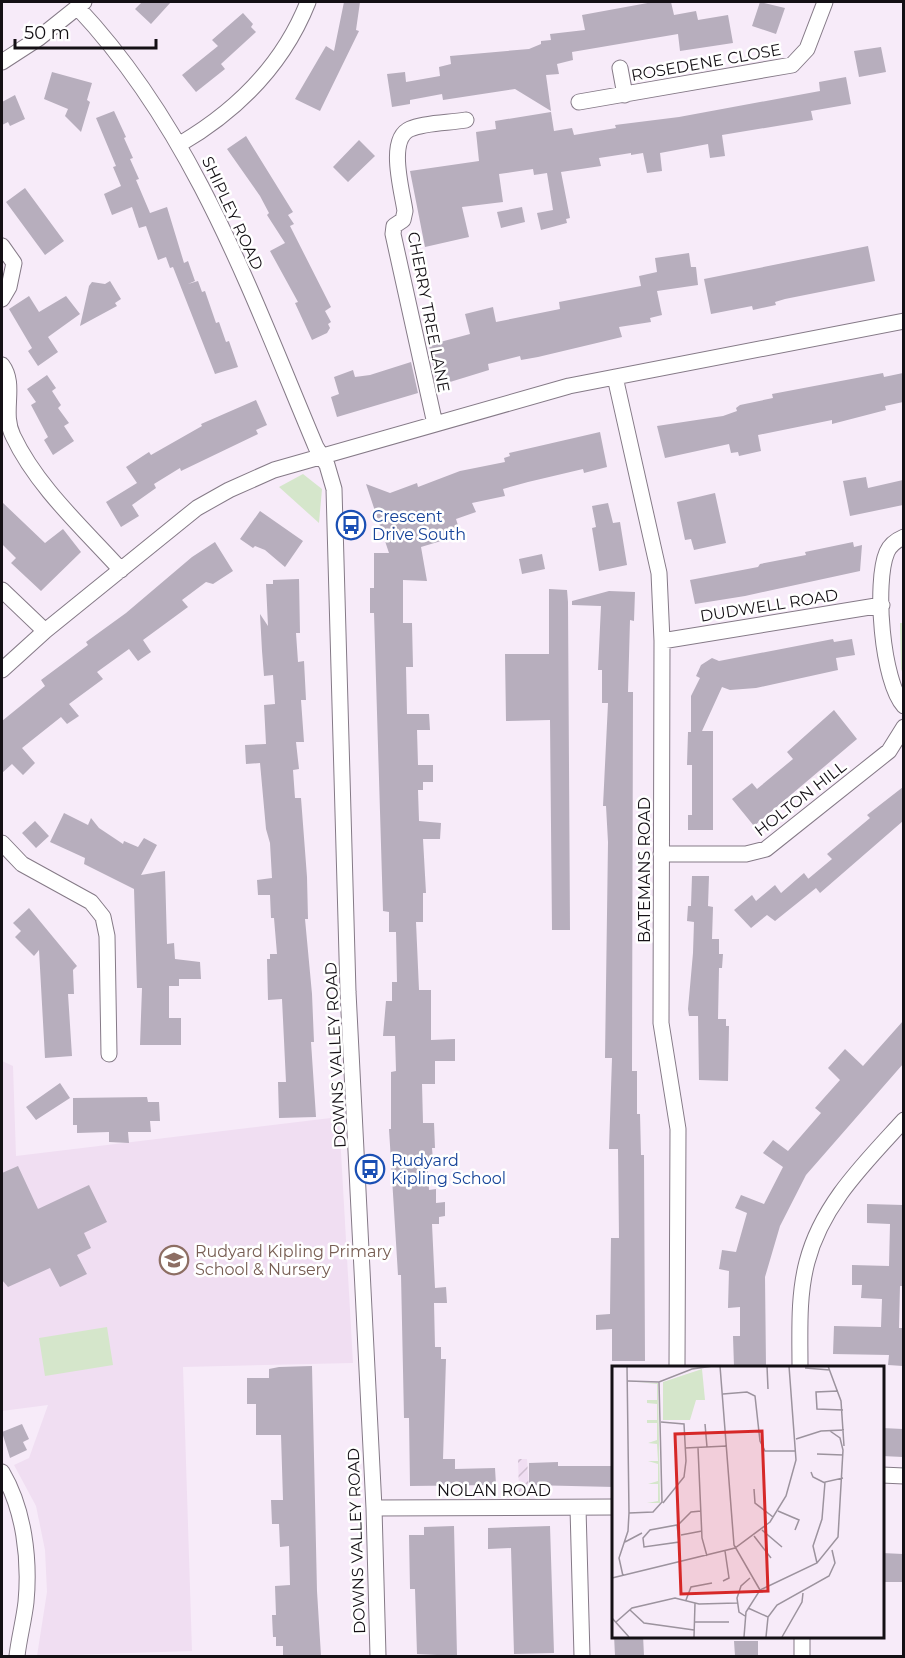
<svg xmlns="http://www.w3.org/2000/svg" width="905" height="1658" font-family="Montserrat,sans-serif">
<defs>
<pattern id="industrial-furrows" width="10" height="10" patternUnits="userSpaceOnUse" patternTransform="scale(1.5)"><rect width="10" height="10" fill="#f0def2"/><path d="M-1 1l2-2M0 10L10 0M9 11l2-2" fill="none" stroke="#cdbdcf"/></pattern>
</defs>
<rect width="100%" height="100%" fill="#f7ebf9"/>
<!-- industrial -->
<path fill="url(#industrial-furrows)" d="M518,1459H527L529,1492H519Z"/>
<!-- built -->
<path fill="#f0def2" d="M2,1061L13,1066L16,1156L339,1117L353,1363L183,1367L192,1651L37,1656L47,1592L45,1550L36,1506L14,1465L29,1458L48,1405L2,1411Z"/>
<!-- green -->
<path fill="#d5e6cb" d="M303,474L322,489L319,523L279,487Z
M900,623H903V674L901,669Z
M107,1327L113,1365L45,1376L39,1338Z"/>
<!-- building -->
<path fill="#b7aebd" d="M142,2H171L151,24L135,9Z
M344,2H360L356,30L359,31L320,111L295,99L326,46L334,51Z
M653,2H671L674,15L696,11L698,20L728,15L733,43L680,51L678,34L572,52L573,60L557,64L559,74L546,75L551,111L515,89L443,100L442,94L410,100V104L392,107L387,74L405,72L406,82L440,76L439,67L451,64L450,56L529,49L541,44V41L551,40L550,34L585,30L582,15Z
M760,2L785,8L776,34L752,26Z
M243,13L253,24L251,27L256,32L221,64L225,69L196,92L182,75L218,46L212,40Z
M881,47L886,72L859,77L854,51Z
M52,72L92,83L87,100L90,102L81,132L65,116L68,109L44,99Z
M846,77L851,104L811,111L813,120L722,135L725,156L710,158L708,144L660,153L662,171L647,173L643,153L631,155V153L599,158L601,166L561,172L570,218L566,219L567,223L541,230L537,213L553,210L547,173L534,175L533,169L499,174L503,202L462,207L469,237L425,247L410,171L479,161L476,132L496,129L495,121L551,112L554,131L572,128L574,135L616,128L615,125L679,117L820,91L819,82Z
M15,95L25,119L10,126L8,122L2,125V102Z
M114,111L126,137L124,138L133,158L130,159L139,179L136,180L150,213L167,207L184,263L188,261L195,281L188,284L198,281L202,292L205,291L216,323L219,322L226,342L229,341L238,367L215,374L173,267L170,268L166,257L158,260L146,226L139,228L132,207L112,215L104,194L121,186L113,167L116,166L96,118Z
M246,136L293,212L288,215L294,224L290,226L331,307L325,311L331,322L328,324L330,328L327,333L312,340L295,303L298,302L270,251L285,243L267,215L269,213L260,196L227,149Z
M359,140L375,156L348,182L333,167Z
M25,188L64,241L45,255L6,202Z
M522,207L525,222L501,228L497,212Z
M868,246L875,281L785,299L775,302L776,305L753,310L752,306L711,314L704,279Z
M689,253L691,267H696L698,285L657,291L662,315L650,318L651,322L619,327L622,337L538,357L521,360L520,356L488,364L489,370L437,386L429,345L470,334L465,314L493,307L496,322L560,309L559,302L641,286L639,276L657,272L655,258Z
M110,281L121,299L115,303L117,306L80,326L89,286L92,282L105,284Z
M29,296L39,312L66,296L80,314L48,337L58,352L38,366L28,351L32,348L9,309Z
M411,362L418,393L337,417L331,397L339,394L334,377L353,370L355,377L370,375Z
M883,373L884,377L903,373V402L885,406L886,410L832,424V420L758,435L761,451L739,456L738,452L731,453L729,444L665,458L657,426L723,416L737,411L736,408L740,405L773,398L772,394Z
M47,375L56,388L52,391L61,405L58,408L69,423L64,426L74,441L53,455L44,440L48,437L31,405L36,402L27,389Z
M256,400L267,425L256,430L258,434L181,471L180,468L154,484L156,488L132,505L139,516L121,527L106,502L137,483L126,467L149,452L151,455L202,426L201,424Z
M600,432L607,467L584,473L583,469L528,482L503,489L505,496L472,503L476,512L456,519L461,535L421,547L427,581L403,580V623H412L413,667H406L407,714H429L430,730H417L418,765H433V782H423V790H418L419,821L441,823L440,839H423L426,893H423V922H416L419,990H431V1040L455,1039V1061H435V1084H422L423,1123H434L435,1148H432L433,1160H427L429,1190L436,1189V1203L445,1202V1216L439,1217V1224H432L435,1288L446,1287L447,1303H434L435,1347H441V1359H446L443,1459H455V1469L495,1468L496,1485L410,1486L409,1418H404L401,1275H398L389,1129H391V1072L396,1071L395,1036H383L386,1001H392V982H397L396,932H389V912L383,911L374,613H370V588H374V553H389L366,484L390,493L417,483L418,487L460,471L505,462L504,458L510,456L509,453Z
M866,477L868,488L903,480V505L850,516L843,481Z
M715,493L726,543L694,550L691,539L685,540L677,502Z
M2,502L45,543L63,529L81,552L41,591L11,563L16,558L2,544Z
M608,503L613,523L620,522L627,565L599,571L592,528L596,527L592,506Z
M260,511L303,541L285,567L265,550L255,546L253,548L240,539Z
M215,542L233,571L213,584L206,582L182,600L188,607L143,640L151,652L138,661L129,649L97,672L103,679L69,704L79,716L67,724L61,717L22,748L35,763L23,775L12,764L2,773V721L45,686L41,680L88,645L86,642L126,613L192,557Z
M853,542L854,547L862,545L860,571L745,596L695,604L690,580L758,567L760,564L806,555L805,552Z
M542,554L545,569L522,574L519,559Z
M299,579L300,633H296L298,662L304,661L306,700H301L304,742H296L299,769L293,770L295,798H301L307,877L308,919H305L312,994L314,1042H311L316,1117L279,1118L278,1082H286L282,999L268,1000L267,959H270V954H277L274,918H271L270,895H258L257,880L272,878L270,843L266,829L260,763L246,764L245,745L266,744L264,705L275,704L273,675L264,676L262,651L260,614L268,626L266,584H273V580Z
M549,589L567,590L568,602L570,930H552L550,720L506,721L505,654H549Z
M609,591L635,592L634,621L630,620L628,692H633L632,1071H637V1114H640L641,1155H644L645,1361H612V1329L596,1330V1315L610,1314L611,1238H619L618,1149H609L612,1058H605L608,842L606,806H603L608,703H602V670H598L601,606L572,605V601Z
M833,639L834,642L852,639L855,655L836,658L838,670L756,688L730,690L722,687L702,731H713V830H688V815H692V765H687L688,732H691V696L700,678L696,676L701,665L712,658L719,661Z
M834,710L857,739L754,826L732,799L752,783L757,789L793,759L787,752Z
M903,787V821L820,893L816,888L775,921L767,915L751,928L734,910L752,895L756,901L775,885L781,893L804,873L813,885L808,879L832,859L827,854L870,818L867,815Z
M64,813L88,825L91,818L99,828L123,844L124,841L138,847L144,838L157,845L141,875L165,871L167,944L174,943L175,959L200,962L201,979H179V986H169V1018H181V1045H140L142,988H137L134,889L84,864L85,858L50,842Z
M35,821L49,836L36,848L22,833Z
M692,876H709L708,906L713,907L712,939H719V954H723L722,968H719L718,1019H726V1026H729L728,1081L699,1080L698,1016H689L688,1009L693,953L694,922L687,921L688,906H691Z
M29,908L77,966L73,970L74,994H68L72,1056L45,1058L39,950L34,956L15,937L21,931L13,923Z
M903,1021V1064L806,1175L780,1226L765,1277L766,1367H734L733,1336H740V1307L728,1308L729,1271L719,1269L722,1250L736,1252L747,1213L735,1208L741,1195L764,1204L783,1167L763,1153L773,1140L788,1151L821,1113L815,1108L840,1080L828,1068L845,1049L863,1066Z
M60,1083L70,1098L36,1120L26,1107Z
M147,1097L148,1102H159L160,1121H150L151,1132H128L129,1143L109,1142V1132L77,1133V1125H73V1098Z
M18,1166L38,1209L89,1185L107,1222L84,1233L91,1248L77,1255L87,1274L60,1287L50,1268L8,1287L2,1280V1173Z
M867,1204L903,1205V1286H900L899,1328H903V1366L888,1365L889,1355L833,1354L834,1326L881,1327L882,1299L861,1298L862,1285H852V1265L889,1266L890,1224L867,1223Z
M312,1366L317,1591L321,1656H283V1646H276V1637H273L272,1615H276L275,1586L290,1585L289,1546L280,1547L279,1524H272L271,1500H283L281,1435H256V1404H247V1378H269V1369L279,1367Z
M22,1424L29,1439L23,1442L27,1450L10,1458L2,1432Z
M882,1428L903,1429V1457L882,1456Z
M558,1462V1466H614V1487L529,1485V1463Z
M454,1526L457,1656L417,1654L415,1589H410L409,1535H424V1527Z
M550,1526L554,1653L514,1654L511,1548L488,1549V1528Z
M882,1553L903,1554V1582H882Z
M614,1635H643L644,1656H615Z
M734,1641H758V1656H735Z"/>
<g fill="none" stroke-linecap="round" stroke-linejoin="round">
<!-- minor casing -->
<g stroke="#857a87" stroke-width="17">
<path id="minor" d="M78,8C194,131 251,293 316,447L327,465L334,489L348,992L374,1508L378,1656
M2,62L39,38L84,2
M620,68L625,95
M579,102L792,65L807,49L825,2
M180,144C238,110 283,65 308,2
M2,246L14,263L9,287L2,299
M2,365C17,385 1,412 13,436C37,487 84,529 121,570
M615,377L659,573L662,641L661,1023L678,1129L677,1367
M435,424L393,234L394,226L403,220L405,211C402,190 387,139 410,129C426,122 449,123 466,120
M904,537C897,540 890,545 887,552C874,582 882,682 904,706
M2,590L45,631
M662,641L882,605
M2,670L45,631L197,508L229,490L274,470L569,386L904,321
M2,843L22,864L91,902L103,917L107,936L109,1054
M661,854H746L766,849L889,751L904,727
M800,1367C800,1332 798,1296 807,1262C822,1204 865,1163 904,1120
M2,1472C24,1509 30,1559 26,1602C24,1620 19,1638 17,1656
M882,1475L904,1476
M374,1508L614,1507
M578,1508L582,1656
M802,1636V1656"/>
</g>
<!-- minor -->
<use href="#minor" stroke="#fff" stroke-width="15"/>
</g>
<!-- icons -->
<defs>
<g id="bus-ring" transform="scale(1.5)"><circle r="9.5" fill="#fff" stroke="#1a4fb4" stroke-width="1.5"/><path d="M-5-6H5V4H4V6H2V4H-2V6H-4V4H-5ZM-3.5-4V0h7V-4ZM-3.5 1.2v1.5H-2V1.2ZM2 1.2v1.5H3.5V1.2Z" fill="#1a4fb4"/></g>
<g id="school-ring" transform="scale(1.5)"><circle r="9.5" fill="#fff" stroke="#8d6e63" stroke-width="1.5"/><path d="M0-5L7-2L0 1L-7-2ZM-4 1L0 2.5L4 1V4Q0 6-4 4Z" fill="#8d6e63"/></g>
</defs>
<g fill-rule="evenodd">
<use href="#bus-ring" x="351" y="525"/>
<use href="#bus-ring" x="370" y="1169"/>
<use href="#school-ring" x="174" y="1260"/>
</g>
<g text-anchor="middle" stroke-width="5" stroke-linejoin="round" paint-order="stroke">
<!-- street labels -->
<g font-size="16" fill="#141015" stroke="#fff">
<text transform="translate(706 62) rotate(-10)" y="6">ROSEDENE CLOSE</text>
<text transform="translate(233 213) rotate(65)" y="6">SHIPLEY ROAD</text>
<text transform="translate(429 312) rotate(79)" y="6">CHERRY TREE LANE</text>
<text transform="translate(769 605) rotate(-9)" y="6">DUDWELL ROAD</text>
<text transform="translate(800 798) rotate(-38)" y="6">HOLTON HILL</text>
<text transform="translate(644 870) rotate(-90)" y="6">BATEMANS ROAD</text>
<text transform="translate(335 1055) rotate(-93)" y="6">DOWNS VALLEY ROAD</text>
<text x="494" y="1496">NOLAN ROAD</text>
<text transform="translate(356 1541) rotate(-92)" y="6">DOWNS VALLEY ROAD</text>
</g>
<!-- transit labels -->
<g font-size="16" fill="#164399" stroke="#fff" text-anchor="start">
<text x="372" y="522">Crescent<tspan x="372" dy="18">Drive South</tspan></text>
<text x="391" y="1166">Rudyard<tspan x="391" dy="18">Kipling School</tspan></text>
</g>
<!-- education labels -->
<g font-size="16" fill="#785e54" stroke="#fff" text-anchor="start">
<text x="195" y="1257">Rudyard Kipling Primary<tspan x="195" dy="18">School &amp; Nursery</tspan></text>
</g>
</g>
<!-- overview -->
<g transform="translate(612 1366)">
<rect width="272" height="272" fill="#f7ebf9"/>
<path d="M26,16L46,17L48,137H35L46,135V118H36L46,115V98L36,95H46L45,78L36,77L45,74V57H35V54H45V38L35,37V34H45V18Z" fill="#d5e6cb"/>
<path d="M90,3L93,34H84L78,54H51V16Z" fill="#d5e6cb"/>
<path fill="none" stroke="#9c939e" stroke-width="1.5" d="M108,0L122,179L148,224M155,0L156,23M216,0L229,35L232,80M193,2L218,4M16,15L47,16L80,3L101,0M226,25L204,26L205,43L231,44M111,28L135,26L143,30L148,75L153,85H184M49,56L72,58L74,95L72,111L51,137M93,58L95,81M184,73L209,65L232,64M73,82L115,80M86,82L90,172L95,190M205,88L231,89M199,106L201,111L213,117M142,123L143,137L161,151M166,145L187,154L183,164M17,147L41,146L50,136L47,16M65,159L67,176L32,181L31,172L38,164ZM66,159L79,146L89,145M150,164L170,181M69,169L90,165M142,170L159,192M13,176L30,167M205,197L201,180L210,153L213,116L231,112M11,210L7,192L16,165L17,147L15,0M0,212L123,182L158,156L174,130L184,94L177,0M111,215L117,212L113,185M74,234L79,221L100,217M136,242L156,251M18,244L32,257L82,264M133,250L127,246L125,232L129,220L138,212M0,252L17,271M4,256L20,242L63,232L87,238L125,237M82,256H117M82,271L83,237M132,271L134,246L148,224L205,197L226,171L231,84L228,72L218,65M154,271L156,251L165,239L217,210L223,197L220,184M170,271L190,236L191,227"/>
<path fill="#d62828" fill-opacity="0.15" stroke="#d62828" stroke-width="3" d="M150,65L156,225L69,228L63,68Z"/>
<rect width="272" height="272" fill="none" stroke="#141015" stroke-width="3"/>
</g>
<!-- border -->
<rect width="905" height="1658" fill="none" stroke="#141015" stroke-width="6"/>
<!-- scale -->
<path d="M15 39v9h141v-9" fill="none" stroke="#141015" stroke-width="3"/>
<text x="24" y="39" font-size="18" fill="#141015" stroke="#ffffff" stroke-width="4.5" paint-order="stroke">50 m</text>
</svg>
